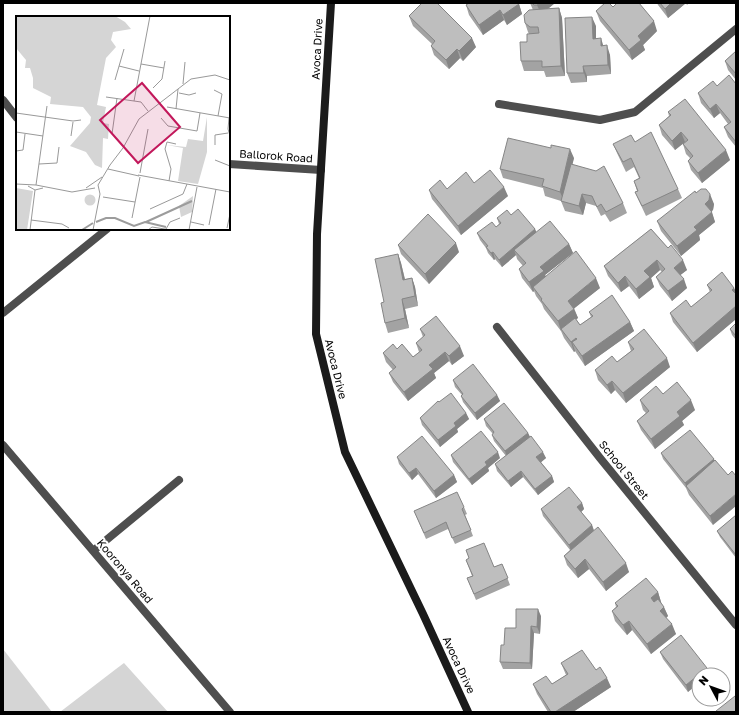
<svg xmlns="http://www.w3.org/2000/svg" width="739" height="715" font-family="'Golos Text',sans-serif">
<rect width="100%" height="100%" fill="#fff"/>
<!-- green -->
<path fill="#d5d5d5" d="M3,649L52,712H3Z
M124,663L168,712H60L116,669Z"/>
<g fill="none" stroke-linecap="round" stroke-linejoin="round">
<!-- minor -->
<path stroke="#4e4e4e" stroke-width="8" d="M3,100L17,118
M499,104L600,120L635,112L736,29
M229,164L321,170
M3,313L107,229
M497,327L600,458L736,625
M3,445L230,712
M93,551L179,480"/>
<!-- secondary -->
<path stroke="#1b1b1b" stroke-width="8" d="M331,3L317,234L316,334L345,452L423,614L468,712"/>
</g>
<!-- wall -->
<path fill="#a3a3a3" d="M530,3H555L548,9L559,8L562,18L565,76L546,77L544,71H524L521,61L529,34L528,32L525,23L533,10Z
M657,3H689L687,5L686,3L668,18L658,5Z
M519,4L522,14L507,25L504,20L483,35L469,15L466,5Z
M613,7L657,31L643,45L645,50L632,60L600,21L596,11Z
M409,16L476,47L463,61L460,58L449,69L434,55L431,46L432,44L413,26Z
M596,26V39L603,46L610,55L611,74L587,76V82L571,83L567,73Z
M736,51V80L728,70L725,61Z
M736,84V147L728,137L724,127L728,124L720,113L714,118L701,103L698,93L717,86Z
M668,112L730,160L702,183L691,170L688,161L690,158L686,154L683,144L685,142L675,150L662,135L659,125L669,116Z
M635,142L678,189L682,198L646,216L639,201L635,192L637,191L634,181L639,178L634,167L626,172L617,153L613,144Z
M574,158L572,164L623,203L627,213L610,222L605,214L601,216L596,206L586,203L583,215L565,211L561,201L545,196L543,188L503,178L500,169Z
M474,183L508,196L461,235L432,199L429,190L447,189Z
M696,193L714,204L713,210L711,211L715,222L699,235L700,240L681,256L661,231L657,221Z
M511,215L535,229L536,232L569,244L573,253L545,275L546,276L600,288L574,308L578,318L576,319L580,325L591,317L589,312L630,322L634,331L585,366L575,351L574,352L564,338L561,331L544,309L542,304L536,296L534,291L533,292L522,278L519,269L523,266L517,259L516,255L502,267L495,259L494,260L488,253L486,248L480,240L477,233L496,227L499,224L497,218Z
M651,229L687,270L680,275L687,288L672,301L660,286L656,277L662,272L660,270L651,278L654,287L639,299L629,286L621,292L608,276L604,266Z
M398,245L459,252L429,284L401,254Z
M398,254L401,263L405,279L412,278L415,287L418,306L405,309L409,328L388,333L385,323L384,302Z
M707,285L734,288L736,292V319L697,352L673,322L670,313L691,307L710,292Z
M736,323V340L732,335L730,329Z
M420,329L464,356L452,365L449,361L434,373L436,378L408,401L393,382L389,373L393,370L386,362L383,353L397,349L413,357L419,352L416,343L423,337Z
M628,342L670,367L626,403L615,390L611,394L598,380L595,370L617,362L631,351Z
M453,380L497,395L500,401L477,420L463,402L461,396L462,395L455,387Z
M663,394L695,410L682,421L684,425L655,449L641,430L637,421L646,413L643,410L640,400Z
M439,402L466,413L469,419L457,429L458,432L440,447L422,425L420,418Z
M484,419L528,433L530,437L546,458L541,462L552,476L554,482L538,495L523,477L511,487L497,471L495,464L506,456L494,441L492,435L493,434L486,426Z
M661,453L714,459V461L713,525L689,495L686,488L663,459Z
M451,455L500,458L488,468L489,471L472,485L453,462Z
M397,457L454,475L457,482L436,498L418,474L412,480L399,464Z
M582,503L584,509L581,512L592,525L594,530L629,572L606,591L589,569L578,578L567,565L564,556L570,550L543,516L541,509Z
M464,507L467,514L465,515L473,536L455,544L448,529L426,539L414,511Z
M736,515V558L720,537L717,531Z
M466,550L494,567L502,564L510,585L476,600L467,578L472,576L466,560L469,558Z
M658,592L661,602L668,616L666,618L676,634L651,654L632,630L627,635L615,621L612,611L616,607L615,603Z
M541,616L540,634L534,633L532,669H503L500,662L504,645L516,628Z
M660,652L707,668L710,675H699L688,692L663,659Z
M561,663L596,670L611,687L573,712H548L537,694L533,684H552L566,675Z"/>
<!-- shaded-wall -->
<path fill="#858585" d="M540,3H555L541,14L537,5Z
M671,3H686L668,18L665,9Z
M519,4L522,14L507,25L503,15Z
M559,8L562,18L565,76L561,66Z
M500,10L504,20L483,35L479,25Z
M592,17L596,26V48L593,39Z
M654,21L657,31L643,45L645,50L632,60L629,50L638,36Z
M472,38L476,47L463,61L459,51Z
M601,38L604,48L601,46Z
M607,45L610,55L611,74L608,65Z
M457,49L460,58L449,69L446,60Z
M583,66L587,76V82L584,73Z
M716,104L720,113L714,118L710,109Z
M681,132L685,142L675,150L672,141Z
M570,149L574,158L564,201L560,192Z
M726,150L730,160L702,183L698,173Z
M504,187L508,196L461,235L458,226Z
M582,194L586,203L583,215L579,206Z
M710,194L714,204L713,210L709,214L705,204Z
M712,212L715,222L699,235L700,240L681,256L677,246L694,227Z
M535,229L538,236L514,250L516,255L502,267L499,260Z
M456,243L459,252L429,284L425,274Z
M569,244L573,253L545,275L547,280L533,287L534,291L533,292L529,282L540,267Z
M493,252L495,259L494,260L491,253Z
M398,254L401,263L407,289L403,280Z
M657,260L660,270L651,278L654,287L639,299L636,289L644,271Z
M683,260L687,270L678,277L674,268Z
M625,276L629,286L621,292L618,283Z
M412,278L415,287L418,306L415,296Z
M596,278L600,288L571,311L568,301Z
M684,279L687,288L672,301L668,291Z
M734,288L736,292V299L732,290Z
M402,299L405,309L409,328L405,318Z
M736,306V319L697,352L693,343Z
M574,309L578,318L562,330L561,329V331L558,321Z
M630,322L634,331L585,366L582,356Z
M576,338L579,347L572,342L575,351L574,352L571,342Z
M460,346L464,356L452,365L449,356Z
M445,352L449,361L434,373L436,378L408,401L404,392L429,365Z
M667,358L670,367L626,403L623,393Z
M612,381L615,390L611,394L607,385Z
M497,395L500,401L477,420L475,413Z
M691,400L695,410L682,421L684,425L655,449L651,439L677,412Z
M466,413L469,419L457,429L458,432L440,447L438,440L454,423Z
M528,433L531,439L507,458L505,451Z
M498,452L500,458L488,468L489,471L472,485L469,479L485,462Z
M543,452L546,458L539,464L536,457Z
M714,459L716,466L687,488L685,483Z
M416,468L418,474L412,480L409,473Z
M521,471L523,477L511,487L508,481Z
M454,475L457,482L436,498L434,491Z
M552,476L554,482L538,495L535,489Z
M736,494V506L713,525L710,516Z
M582,503L584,509L579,514L577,507Z
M592,525L594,532L571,551L569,545Z
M585,559L589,569L578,578L575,569Z
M626,563L629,572L606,591L603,582Z
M658,592L661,602L654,608L651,598Z
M664,607L668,616L664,620L660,611Z
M538,609L541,616L540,634L537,627Z
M629,621L632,630L627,635L623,625Z
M672,624L676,634L651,654L647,644Z
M531,626L534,633L532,669L530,663Z
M707,668L710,675H699V683L688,692L686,685Z
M607,678L611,687L573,712H555Z"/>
<!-- building -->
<path fill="#bebebe" stroke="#858585" d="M422,3H437L472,38L459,51L457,49L446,60L431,46L435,41L409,16Z
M469,3H518L519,4L503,15L500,10L479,25L466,5Z
M532,3H540L537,5H534Z
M605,3H609L613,7L617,3H639L654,21L638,36L641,40L629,50L596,11Z
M660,3H671L665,9Z
M559,8L561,66L542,67V61H521L520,42H527V34L539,33L538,27H530L525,23L524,15L529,10Z
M592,17L593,39L601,38V46L607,45L608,65L583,66L584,73H567L565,18Z
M736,51V74L725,61Z
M729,75L736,84V142L724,127L731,122L716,104L710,109L698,93L713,81L717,86Z
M685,99L726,150L698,173L688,161L693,156L683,144L688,140L681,132L672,141L659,125L671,115L668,112Z
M651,132L678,189L642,206L635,192L638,191L634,181L640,178L631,158L623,162L613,144L631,135L635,142Z
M508,138L551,148V145L570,149L560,192L542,186L544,179L500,169Z
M571,164L596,171L604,166L623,203L606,212L601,204L597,207L592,196L582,194L579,206L561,201Z
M490,170L504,187L458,226L429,190L440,180L447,189L466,172L474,183Z
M701,189H706L710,194L709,200L705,204L712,212L694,227L697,230L677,246L657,221L695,191L696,193Z
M518,209L535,229L499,260L493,252L491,253L486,247L488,246L477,233L492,222L496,227L501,223L497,218L507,210L511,215Z
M428,214L456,243L425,274L398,245Z
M550,221L569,244L540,267L544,271L529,282L519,269L526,263L514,250Z
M651,229L668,248L671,245L683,260L674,268L684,279L668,291L656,277L665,269L657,260L644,271L650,277L636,289L625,276L618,283L604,266Z
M576,251L596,278L568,301L574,309L558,321L541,300L542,299L533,287Z
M398,254L403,280L412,278L415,296L402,299L405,318L385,323L381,303L384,302L375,259Z
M722,272L734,288L732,290L736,294V306L693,343L670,313L686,300L691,307L712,290L707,285Z
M612,295L630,322L582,356L572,342L577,339L576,338L571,342L561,329L575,318L580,325L593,316L589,312Z
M436,316L460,346L449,356L445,352L429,365L433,369L404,392L389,373L396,367L383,353L393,344L397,349L402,344L413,357L422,350L416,343L425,335L420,329Z
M736,323V336L730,329Z
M644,329L667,358L623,393L612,381L607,385L595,370L612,356L617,362L634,349L628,342Z
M473,364L497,395L475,413L461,396L463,394L453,380Z
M677,382L691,400L677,412L680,416L651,439L637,421L649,411L640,400L656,386L663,394Z
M451,393L466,413L454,423L456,426L438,440L420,418L438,401L439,402Z
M504,403L528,433L505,451L492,435L494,432L484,419Z
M690,430L714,459L685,483L661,453Z
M481,431L498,452L485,462L487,465L469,479L451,455Z
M422,436L454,475L434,491L416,468L409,473L397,457Z
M531,436L543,452L536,457L552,476L535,489L521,471L508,481L495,464Z
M715,460L728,475L732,471L736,476V494L710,516L686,486Z
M569,487L582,503L577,507L592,525L569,545L541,509Z
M457,492L464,507L462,509L471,530L452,538L446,522L424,533L414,511Z
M736,515V555L717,531Z
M598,527L626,563L603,582L585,559L575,569L564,556Z
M484,543L494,567L502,564L508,578L474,594L467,578L473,576L466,560L469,558L466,550Z
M646,578L658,592L651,598L654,602L658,599L664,607L660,611L672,624L647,644L629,621L623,625L612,611L618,606L615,603Z
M516,609H538L537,627L531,626L530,663L500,662L501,645H504L505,628H516Z
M681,635L707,668L686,685L660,652Z
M582,650L596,670L600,667L607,678L555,712H551L533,684L546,676L552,684L568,674L561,663Z
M735,696L736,698V712H717L716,711Z"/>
<g text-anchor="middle" stroke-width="4" stroke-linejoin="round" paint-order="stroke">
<!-- street labels -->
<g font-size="11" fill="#000" stroke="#fff">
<text transform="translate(317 49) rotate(-87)" y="4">Avoca Drive</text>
<text transform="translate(276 156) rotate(4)" y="4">Ballorok Road</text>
<text transform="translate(336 369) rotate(76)" y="4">Avoca Drive</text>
<text transform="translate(624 470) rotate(51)" y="4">School Street</text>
<text transform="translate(125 571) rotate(50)" y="4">Kooronya Road</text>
<text transform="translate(459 665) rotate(65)" y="4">Avoca Drive</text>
</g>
</g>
<!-- overview -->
<g transform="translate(16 16)">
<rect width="214" height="214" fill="#fff"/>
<path d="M0,0H99L109,6L115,13L97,16L95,24L100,31L90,42L81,89L90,91L87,107L93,108L92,123L87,122L86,152L79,149L70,136L54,130L74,107L75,101L67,91L34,88L35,81L17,72V62L14,52H9L10,44L0,32ZM191,101V136L182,168L162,165L167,132L151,129L170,131L172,123L187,125ZM0,172L17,175L11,214H0ZM68.5 184a5.5 5.5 0 1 1 11 0a5.5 5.5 0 1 1-11 0ZM177,180L176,196L165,201L163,190Z" fill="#d5d5d5"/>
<path fill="none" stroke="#9c9c9c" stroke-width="2" d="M80,206L90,202H99L118,210L129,206L150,211M130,206L176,185M66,214L77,207"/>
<path fill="none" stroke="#999" stroke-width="1" d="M125,48L148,52M103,50L123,55M99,64L108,33M167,68L169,46M137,72L146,63L149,45M198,74L206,78L202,100M163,77L173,79L180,77M90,81L125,86L132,95M118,85L134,0M151,91L214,102M160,93L162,73M0,97L57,105L65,104M145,102L152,110L181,115L184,97M213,102L212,113L214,120M0,116L27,120M96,118L101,82M55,120L57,106M199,129V119L212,117M0,135L7,134L9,118M199,144L214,150M23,148L41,147L43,131M92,153L123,160M124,157L132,113M122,159L214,176M153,165L155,153L149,133L151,126L160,128M0,168L20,169L56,176L79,172M20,169L31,90M12,170L19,174L27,172M70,172L86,161M87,181L119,186M134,193L167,178L171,168M116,202L124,161M15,204L46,208L53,212M175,206L188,209M193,209L200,173M211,212L214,198M150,213L154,206L164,202M14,214L19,174M77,214L84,178L82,169L94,149L107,132L123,103L175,63L199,59L214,64M132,214L136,211L155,214M173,214L181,171"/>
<path fill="#c2185b" fill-opacity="0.15" stroke="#c2185b" stroke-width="2" d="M126,67L164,111L122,147L84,104Z"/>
<rect width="214" height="214" fill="none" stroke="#000" stroke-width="2"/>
</g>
<!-- border -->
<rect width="739" height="715" fill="none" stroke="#000000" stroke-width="8"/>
<!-- north arrow -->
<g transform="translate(711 687) rotate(311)"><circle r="19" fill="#ffffff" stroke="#999999"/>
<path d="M0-3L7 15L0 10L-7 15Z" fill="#000000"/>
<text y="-6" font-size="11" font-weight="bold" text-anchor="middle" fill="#000000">N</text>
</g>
</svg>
